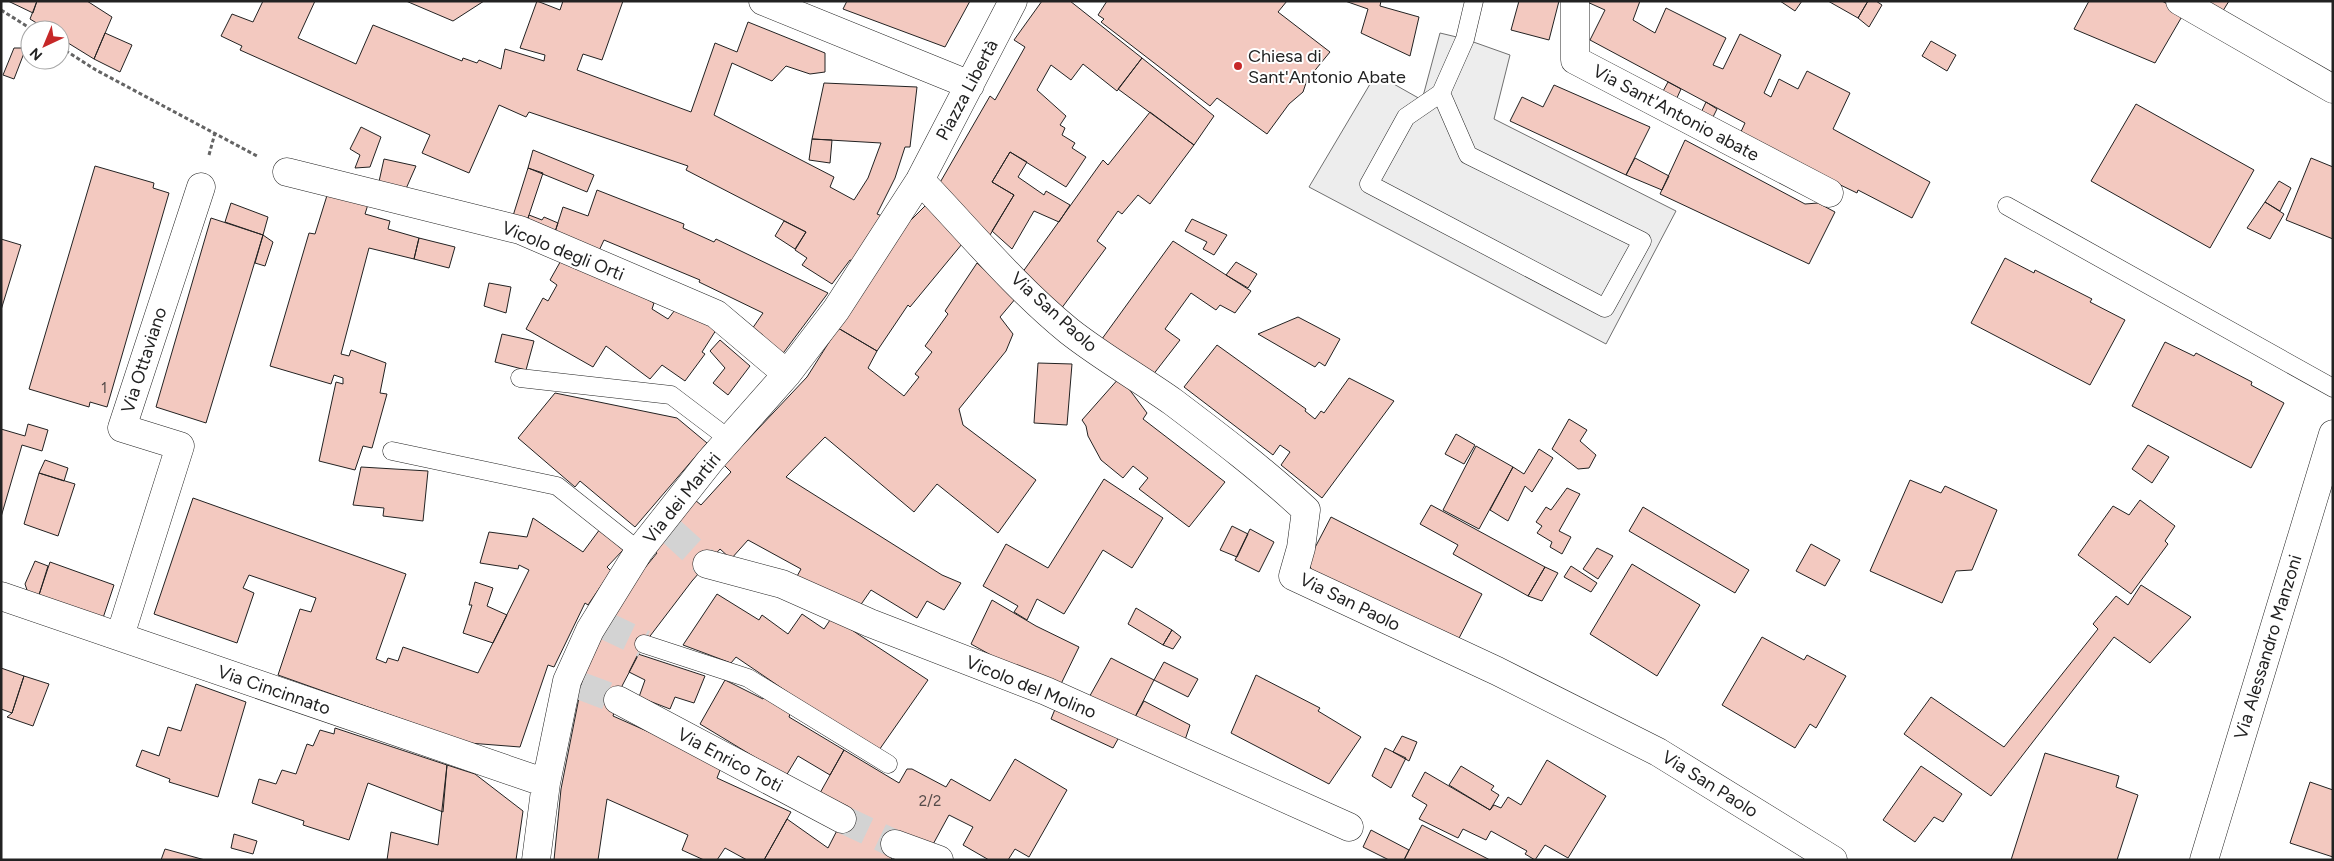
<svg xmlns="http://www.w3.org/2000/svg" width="2334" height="861" font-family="Figtree,sans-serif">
<rect width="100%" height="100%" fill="#fff"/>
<!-- parking -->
<path fill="#ededed" stroke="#6f6f6f" d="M1440,33L1465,39L1510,55L1494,119L1676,211L1606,344L1309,187L1376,74L1422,100Z"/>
<!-- building -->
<path fill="#f3c9c0" stroke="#222" d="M8,1H37L33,13Z
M37,1H87L112,17L94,59L60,38V30H48L30,19Z
M263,1H315L298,38L356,64L373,25L462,61L463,58L477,63L479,60L501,69L505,49L544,61L545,55L520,48L537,1L560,10L563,1H623L602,60L583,54L577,70L691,112L715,43L737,52L748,22L825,53V72L810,74L786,66L772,81L732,63L714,115L834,177L830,187L854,200L868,178L881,143L812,139L824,83L917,87L910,147H905L895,178L877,214L882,216L855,262L850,260L832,284L802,265L807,258L795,250L806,232L686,170L688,166L529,112L526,117L499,105L469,173L422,153L430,135L240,50L242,46L221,36L232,14L253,22Z
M406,1H484L453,21Z
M847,1H970L945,47L843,9Z
M1042,1H1070L1142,58L1117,91L1083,64L1071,80L1051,65L1037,90L1066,116L1060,125L1065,128L1062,135L1075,143L1072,148L1086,157L1066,187L1010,152L992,182L1014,195L990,235L938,186L990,96L995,100L1025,47L1014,40Z
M1107,1H1287L1278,12L1330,52L1307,80L1303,92L1289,104L1267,134L1217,98L1210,106L1101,22L1104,19L1098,15Z
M1345,1H1381L1380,6L1419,17L1410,56L1361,33L1368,9Z
M1519,1H1559L1549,40L1511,30Z
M1585,1H1640L1633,20L1655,33L1666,8L1726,38L1713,65L1723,69L1740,34L1781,55L1764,93L1771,97L1779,79L1798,89L1807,71L1850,93L1833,129L1930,182L1912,218L1858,190L1857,193L1739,136L1745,123L1590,40L1605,10Z
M1780,1H1802L1795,11Z
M1828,1H1868L1858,18Z
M1868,1H1876L1882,5L1869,27L1858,18Z
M2089,1H2162L2184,13L2155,63L2074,29Z
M2200,1H2229L2221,14Z
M105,33L132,45L120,72L94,59Z
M1931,41L1956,55L1947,71L1922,56Z
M14,48H26L14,79L3,75Z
M1142,58L1214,116L1194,145L1118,89Z
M1668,82L1681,89L1676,100L1662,93Z
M1554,85L1650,127L1626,175L1510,121L1522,97L1543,107Z
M1706,102L1717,109L1710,123L1699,117Z
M2136,104L2254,170L2210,248L2091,181Z
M1150,112L1194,145L1150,204L1138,195L1122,214L1118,211L1097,241L1106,248L1061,309L1022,273L1103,160L1108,165Z
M361,127L381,137L370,167L355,168L360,155L350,149Z
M812,139L832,140L830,163L809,160Z
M1685,140L1805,204L1818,203L1835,212L1809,264L1660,194Z
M533,150L594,175L587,192L528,168Z
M1010,152L1027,162L1018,177L1044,195L1046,191L1070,205L1059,222L1034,211L1012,249L992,231L1014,195L992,182Z
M1635,158L1669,176L1662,190L1626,175Z
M2311,158L2333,167V239L2286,220Z
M384,159L416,166L405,191L378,186Z
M95,166L154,183L153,188L169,193L107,407L90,402L89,407L29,389Z
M528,168L543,173L526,224L512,219Z
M2279,181L2291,188L2280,211L2265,202Z
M329,189L370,198L365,214L390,221L388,229L419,238L414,259L369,248L341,354L349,356L351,350L386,363L380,393L387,394L372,448L363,446L355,470L319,461L336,382L343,384V378L334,375L331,384L270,366L309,233L315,234Z
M597,190L684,224L683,228L714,242L716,239L828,293L778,360L752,329L763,313L699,282L700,280L604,240L596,257L553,238L563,207L588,216Z
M2265,202L2284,214L2270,239L2247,228Z
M231,203L268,217L263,235L225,222Z
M926,205L962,244L910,307L908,305L877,351L838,328L894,237Z
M529,215L542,220L544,217L558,223L553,238L526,224Z
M211,218L263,235L206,423L156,407Z
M1192,219L1227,235L1214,255L1203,249L1207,242L1185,231Z
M784,221L806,232L795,249L775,236Z
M263,235L273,242L265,266L255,263Z
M419,238L455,247L449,268L414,259Z
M1,239L21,245L1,310Z
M1173,241L1251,291L1235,313L1220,305L1216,310L1191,293L1165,329L1180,340L1149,380L1099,343Z
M563,257L595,271L654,303L652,309L668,319L678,306L718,327L702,352L705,354L685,381L662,365L650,379L606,346L593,367L526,329L543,298L548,301L557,285L550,280Z
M2005,258L2034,273L2035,270L2092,299L2090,302L2125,320L2090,385L1971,323Z
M1236,262L1257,274L1248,288L1226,275Z
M977,263L1016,298L1000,317L1013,334L1006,351L959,409L963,425L1036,480L998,533L937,484L914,512L825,437L786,477L942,575L961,583L944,610L927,601L917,618L871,590L855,613L796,578L801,569L748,540L731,559L720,549L692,581L644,644L622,686L613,716L694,752L724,760L717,778L791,812L764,860H747L725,848L717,860H704L682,850L688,835L607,799L598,860H554L561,789L588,652L639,575L657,553L655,552L695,500L701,505L731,472L724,465L807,377L838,328L877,351L868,368L904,396L919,377L915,374L932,352L925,346L948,314L945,311Z
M489,283L511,287L506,313L484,306Z
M1298,317L1340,339L1325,366L1319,362L1315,367L1258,334Z
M502,334L534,341L526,370L495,362Z
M720,340L750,366L728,395L713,383L725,368L710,351Z
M2165,342L2194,356L2196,353L2252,382L2251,385L2284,403L2251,468L2132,406Z
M1217,345L1306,409L1305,411L1315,419L1321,411L1324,413L1349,378L1394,401L1322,498L1281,465L1290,452L1280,445L1273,455L1184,387Z
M1038,363L1072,364L1067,425L1034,423Z
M1120,377L1147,413L1143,419L1225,482L1189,527L1139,489L1148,478L1133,466L1123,478L1101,460L1088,436L1086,426L1082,420Z
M555,393L677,418L707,443L635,527L580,481L575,487L518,438Z
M1569,419L1587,430L1580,441L1596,455L1589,468L1578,469L1552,449Z
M28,424L48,430L42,451L22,445L1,517V429L25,436Z
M1456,434L1475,445L1464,464L1445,454Z
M2148,445L2169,457L2152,483L2132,469Z
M1476,446L1513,467L1479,529L1443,510Z
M1539,449L1553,458L1532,492L1525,486L1508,521L1490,510L1513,467L1524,474Z
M45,460L68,468L64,481L39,473Z
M361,467L428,471L423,521L383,516L384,508L353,505Z
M39,473L75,484L58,536L24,524Z
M1104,479L1163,518L1132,568L1103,550L1064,614L1037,599L1027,620L1014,612L1018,606L983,586L1006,544L1048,568Z
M1910,480L1941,493L1945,486L1997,510L1972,570L1956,571L1942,603L1870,571Z
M1567,488L1580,494L1559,531L1571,537L1562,554L1550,547L1552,542L1537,533L1542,526L1536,522L1546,507L1551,510Z
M193,498L406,574L376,659L386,663L388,658L398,661L403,647L478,673L529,570L519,565L518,569L480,563L489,532L527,537L533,518L583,552L600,529L623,550L607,567L611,571L588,605L585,603L554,667L548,665L520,747L469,743L278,675L300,609L311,612L316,598L249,575L243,588L254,593L237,643L154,614Z
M2140,500L2175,526L2165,541L2168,544L2131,594L2078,555L2113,506L2129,515Z
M1431,505L1545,567L1528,596L1453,554L1458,545L1420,524Z
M1643,507L1749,570L1735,593L1629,531Z
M1331,517L1482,594L1457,642L1313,574L1308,561Z
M1232,526L1248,534L1237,557L1220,550Z
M1250,529L1274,542L1259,572L1235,560Z
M1811,544L1840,560L1825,586L1796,571Z
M1597,548L1613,556L1598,579L1583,569Z
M35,561L48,566L38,598L28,593L25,584Z
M50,562L114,585L101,624L37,601Z
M1632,564L1700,605L1657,676L1590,634Z
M1571,566L1597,583L1591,592L1564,577Z
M1545,567L1558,573L1542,601L1528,596Z
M475,582L493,588L487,606L507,615L493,643L463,633L472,605H469Z
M2141,585L2191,617L2150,663L2114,637L1991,796L1904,734L1931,697L2004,747L2098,629L2093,624L2116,596L2128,605Z
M717,594L759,620L762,615L788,634L802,614L824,629L832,617L928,680L877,753L736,657L731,663L683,645Z
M992,600L1036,626L1079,647L1059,688L1007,664L971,644Z
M1136,608L1172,630L1163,645L1128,624Z
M1172,630L1181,637L1173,649L1163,645Z
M1762,637L1804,660L1807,655L1846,676L1816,728L1810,724L1795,748L1722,705Z
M638,654L705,676L694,703L675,697L670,709L639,697L645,680L629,672Z
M1111,658L1154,680L1135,717L1087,701Z
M1164,662L1198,679L1188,697L1154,680Z
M1,668L24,676L12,713L1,709Z
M1256,675L1320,708L1318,711L1361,737L1329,784L1231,733Z
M24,676L49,684L33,726L7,717L12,713Z
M725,680L763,699L765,696L791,711L789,717L844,750L830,775L798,756L786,776L700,724Z
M196,684L246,702L218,797L169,782L170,779L136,766L142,750L159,756L168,727L181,731Z
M1144,701L1190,725L1185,740L1135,717Z
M1058,702L1123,730L1113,748L1051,719Z
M335,728L447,765L443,812L368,783L349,840L303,825L304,821L252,803L259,779L276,784L282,770L296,774L307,744L313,746L320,730L334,734Z
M1402,736L1417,742L1409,761L1393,752Z
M1385,748L1406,758L1391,788L1372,776Z
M844,750L899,783L907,769H912L946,787L951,779L990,801L1015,759L1067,790L1029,857L1015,849L1008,860H989L963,845L973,827L949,815L931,848L894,853L891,860H764L787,819L828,848L849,807L820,793Z
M2045,753L2119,776L2116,787L2138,795L2117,860H2011Z
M1547,760L1606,796L1568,858L1545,845L1535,860L1525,854L1527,851L1491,831L1486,840L1463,829L1458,838L1419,819L1427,805L1412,796L1425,772L1490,810L1494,805L1501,808L1508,797L1521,805Z
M447,765L475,774L523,811L516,860H387L391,832L438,845Z
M1461,766L1494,786L1491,790L1499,795L1490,810L1449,785Z
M1921,766L1962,794L1943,822L1934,817L1915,842L1883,820Z
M2310,782L2333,790V857L2290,843Z
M1422,825L1490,860H1404Z
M1371,830L1409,850L1404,860H1389L1363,847Z
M234,834L257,841L253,854L231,848Z
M165,849L205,860H161Z"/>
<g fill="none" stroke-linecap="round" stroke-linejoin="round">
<!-- street-tunnel -->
<path stroke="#d3d3d3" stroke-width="28" stroke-dasharray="28 14" stroke-linecap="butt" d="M671,531L707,564
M604,625L644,644
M581,686L618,700
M842,819L895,844"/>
<!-- lane casing -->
<g stroke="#222" stroke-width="19">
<path id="lane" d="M1441,93L1468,155L1642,241L1605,308L1369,184L1406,117L1441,93L1465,39L1474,1
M2007,206L2333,388
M520,378L671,395L729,439
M392,451L557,486L639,551
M644,644L748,678L888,764"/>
</g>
<!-- street casing -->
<g stroke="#222" stroke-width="29">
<path id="street" d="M763,1L970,85
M1575,1V60L1829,193
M2180,1L2333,89
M287,172L520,230L716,314L787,374
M920,180C968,230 1015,287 1069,331C1102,357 1139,378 1173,402C1218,436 1264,471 1306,510L1301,548L1293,576L1497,671L1658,752L1833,860
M707,564L782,584L870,623L1046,691L1349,827
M1,596L546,783
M120,636L180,446L122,428L201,187
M618,700L842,819
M895,844L939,860
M536,860L546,783L567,681L590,630L639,551L710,461L787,374L836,310L920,180L1013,1"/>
</g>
<!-- secondary casing -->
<g stroke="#222" stroke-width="29">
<path id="secondary" d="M2204,860L2333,434"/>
</g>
<!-- path -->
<path stroke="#646464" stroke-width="3" stroke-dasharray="4 2.5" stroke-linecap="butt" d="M1,10L33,30
M60,47L96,70L257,156
M209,155L215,133"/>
<!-- lane -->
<use href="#lane" stroke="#fff" stroke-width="18"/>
<!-- street -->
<use href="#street" stroke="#fff" stroke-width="28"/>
<!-- secondary -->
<use href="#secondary" stroke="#fff" stroke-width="28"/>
</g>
<!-- markers -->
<circle fill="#c62828" stroke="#fff" stroke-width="2" cx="1238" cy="66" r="5"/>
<g text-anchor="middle" stroke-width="4" stroke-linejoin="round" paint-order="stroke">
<!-- number labels -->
<g font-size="15" fill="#564c4a">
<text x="104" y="393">1</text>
<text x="930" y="806">2/2</text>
</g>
<!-- poi labels -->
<g font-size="18" fill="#222" stroke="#fff" text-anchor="start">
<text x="1248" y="62">Chiesa di<tspan x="1248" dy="21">Sant'Antonio Abate</tspan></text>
</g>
<!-- street labels -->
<g font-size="18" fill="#222" stroke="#fff">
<text transform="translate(967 90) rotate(-62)" y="6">Piazza Libertà</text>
<text transform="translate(1676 113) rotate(28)" y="6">Via Sant'Antonio abate</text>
<text transform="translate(563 251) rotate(22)" y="6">Vicolo degli Orti</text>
<text transform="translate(1054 312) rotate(42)" y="6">Via San Paolo</text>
<text transform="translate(144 360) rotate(-72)" y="6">Via Ottaviano</text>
<text transform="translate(682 498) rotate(-51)" y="6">Via dei Martiri</text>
<text transform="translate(1350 602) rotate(26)" y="6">Via San Paolo</text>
<text transform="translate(2268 647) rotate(-73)" y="6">Via Alessandro Manzoni</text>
<text transform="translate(1031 687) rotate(22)" y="6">Vicolo del Molino</text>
<text transform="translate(274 690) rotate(19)" y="6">Via Cincinnato</text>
<text transform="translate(730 760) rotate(28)" y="6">Via Enrico Toti</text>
<text transform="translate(1710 784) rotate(32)" y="6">Via San Paolo</text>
</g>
</g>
<!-- border -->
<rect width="2334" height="861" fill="none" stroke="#222222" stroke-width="5"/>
<!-- north arrow -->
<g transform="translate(45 45) rotate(224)"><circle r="24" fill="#ffffff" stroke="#a7a7a7"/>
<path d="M0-4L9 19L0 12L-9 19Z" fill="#c62828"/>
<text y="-8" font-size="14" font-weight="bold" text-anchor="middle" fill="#222222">N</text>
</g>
</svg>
